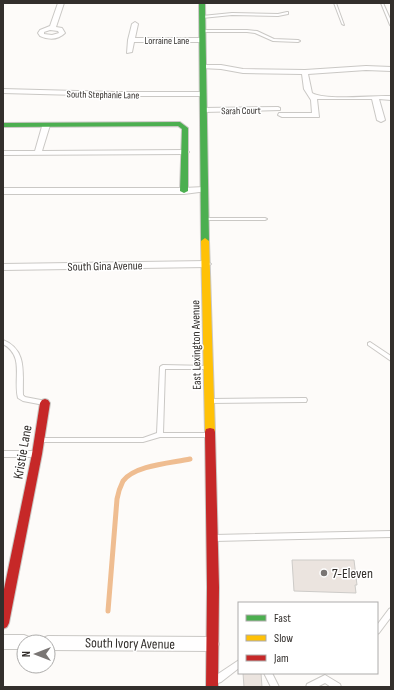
<svg xmlns="http://www.w3.org/2000/svg" width="394" height="690" font-family="'Sofia Sans Condensed',sans-serif">
<rect width="100%" height="100%" fill="#fdfbf9"/>
<g fill="none" stroke-linecap="round" stroke-linejoin="round">
<!-- stream -->
<path stroke="#efbd91" stroke-width="5" d="M108,611L117,499C118,493 120,487 123,481C135,465 172,463 190,459"/>
</g>
<!-- building -->
<path fill="#ebe4df" stroke="#cdcbc8" d="M292,560H354L357,585H355L356,593L294,591Z
M243,673H261L262,687H244Z"/>
<g fill="none" stroke-linecap="round" stroke-linejoin="round">
<!-- lane casing -->
<g stroke="#cac8c5" stroke-width="2">
<path id="lane" d="M334,3H336L344,25L342,24Z
M381,3H383L391,21V26L390,25Z
M287,12H288V14L278,16L232,15L202,18L201,17L202,16L232,13L278,14Z
M202,30H247L257,31L274,39L298,40L300,41L298,42L273,41L255,33L247,32H203L201,31Z
M204,218H265L267,219L265,220H205L203,219Z
M3,340C28,350 22,374 23,395L25,397L46,401L47,403L46,405H44L23,401L18,398C13,378 25,356 3,344Z
M370,342L391,356V361L368,345V343Z
M163,365L209,366L210,367L209,368L207,369H165L163,433H209L210,435L209,437H160L143,442H40L39,440L40,438H143L157,433L160,367L161,366Z
M304,398H306L307,400L306,402H304L210,403H208L207,401L208,399H210Z
M3,451H34L36,452L37,454L36,456L34,457H3Z
M391,531V537L215,541L213,540L212,538L213,536L215,535Z
M391,608V617L379,633L377,634V625L389,609Z
M239,660V668L221,682L218,683L215,682L214,679L215,676Z
M264,673H272L279,687H271Z
M325,675L340,684L341,687H331L325,683L317,687H306L307,684Z"/>
</g>
<!-- street casing -->
<g stroke="#cac8c5" stroke-width="2">
<path id="street" d="M58,3H64L56,27L62,28L65,33C58,40 49,40 40,36L38,33L40,30L50,26ZM50,30L58,31L59,33L52,35L44,34V32Z
M135,22L138,24L135,38H202L205,40L202,42H134L132,52L127,53L128,40L132,24Z
M203,65H221L243,69L305,70L366,66L391,67V71L366,70L308,74L312,93C326,101 373,95 391,96V100L379,99L385,120L381,122L377,120L372,99H317L319,117H282L278,115L279,113H312L311,100L304,89L302,74L243,73L221,69L201,68L200,67Z
M3,89L114,92H203L206,94L203,96H114L3,93Z
M278,107L280,108V110L204,112L200,110L204,108Z
M43,123H49L50,125L42,151L185,150L189,152L185,154L3,155V151H35Z
M204,187L208,189L207,191L184,194H3V188H184Z
M207,261L211,264L207,267L3,270V264Z
M3,635H24L29,637L31,642H24V649H3Z
M48,636L212,637L217,639L219,644L217,649L212,651L48,650V642H42L43,638Z"/>
</g>
<!-- fast casing -->
<g stroke="#cac8c5" stroke-width="2">
<path id="fast" d="M199,3H205L209,241L205,244L201,241Z
M180,122L188,128V191L184,193L180,191L182,129L178,126L3,127V123Z"/>
</g>
<!-- slow casing -->
<g stroke="#cac8c5" stroke-width="2">
<path id="slow" d="M205,238L209,241L215,432L214,435L210,436L206,435L205,432L201,241Z"/>
</g>
<!-- jam casing -->
<g stroke="#cac8c5" stroke-width="2">
<path id="jam" d="M45,399L48,400L50,403L42,454L9,623L7,627L3,629V594L32,454L40,403L42,400Z
M210,428L214,429L215,432L219,587L218,687H206L207,587L205,432L206,429Z"/>
</g>
<!-- lane -->
<use href="#lane" fill="#fffefe" fill-rule="evenodd"/>
<!-- street -->
<use href="#street" fill="#fffefe" fill-rule="evenodd"/>
<!-- fast -->
<use href="#fast" fill="#4caf50" fill-rule="evenodd"/>
<!-- slow -->
<use href="#slow" fill="#ffc107" fill-rule="evenodd"/>
<!-- jam -->
<use href="#jam" fill="#c62828" fill-rule="evenodd"/>
</g>
<!-- markers -->
<circle fill="#7a7674" stroke="#fff" stroke-width="1.5" cx="324" cy="573" r="4"/>
<g text-anchor="middle" stroke-width="3" stroke-linejoin="round" paint-order="stroke">
<!-- far-street labels -->
<g font-size="10" fill="#332f2c" stroke="#fff">
<text x="167" y="44">Lorraine Lane</text>
<text transform="translate(103 94) rotate(1)" y="4">South Stephanie Lane</text>
<text transform="translate(241 110) rotate(-1)" y="4">Sarah Court</text>
</g>
<!-- street labels -->
<g font-size="12" fill="#332f2c" stroke="#fff">
<text transform="translate(105 266) rotate(-1)" y="4">South Gina Avenue</text>
<text transform="translate(196 345) rotate(-91)" y="4">East Lexington Avenue</text>
</g>
<!-- near-street labels -->
<g font-size="14" fill="#332f2c" stroke="#fff">
<text transform="translate(22 452) rotate(-80)" y="5">Kristie Lane</text>
<text transform="translate(130 643) rotate(1)" y="5">South Ivory Avenue</text>
</g>
<!-- near-poi labels -->
<g font-size="14" fill="#332f2c" stroke="#fff" text-anchor="start">
<text x="332" y="578">7-Eleven</text>
</g>
</g>
<!-- border -->
<rect width="394" height="690" fill="none" stroke="#332f2c" stroke-width="8"/>
<!-- legend -->
<rect x="238" y="602" width="140" height="72" fill="#ffffff" stroke="#adacab"/>
<rect x="246" y="615" width="20" height="6" fill="#4caf50" stroke="#adacab"/>
<text x="274" y="622" font-size="12" fill="#332f2c">Fast</text>
<rect x="246" y="635" width="20" height="6" fill="#ffc107" stroke="#adacab"/>
<text x="274" y="642" font-size="12" fill="#332f2c">Slow</text>
<rect x="246" y="655" width="20" height="6" fill="#c62828" stroke="#adacab"/>
<text x="274" y="662" font-size="12" fill="#332f2c">Jam</text>
<!-- north arrow -->
<g transform="translate(36 654) rotate(270)"><circle r="19" fill="#ffffff" stroke="#adacab"/>
<path d="M0-3L7 15L0 10L-7 15Z" fill="#7a7674"/>
<text y="-6" font-size="11" font-weight="bold" text-anchor="middle" fill="#332f2c">N</text>
</g>
</svg>
